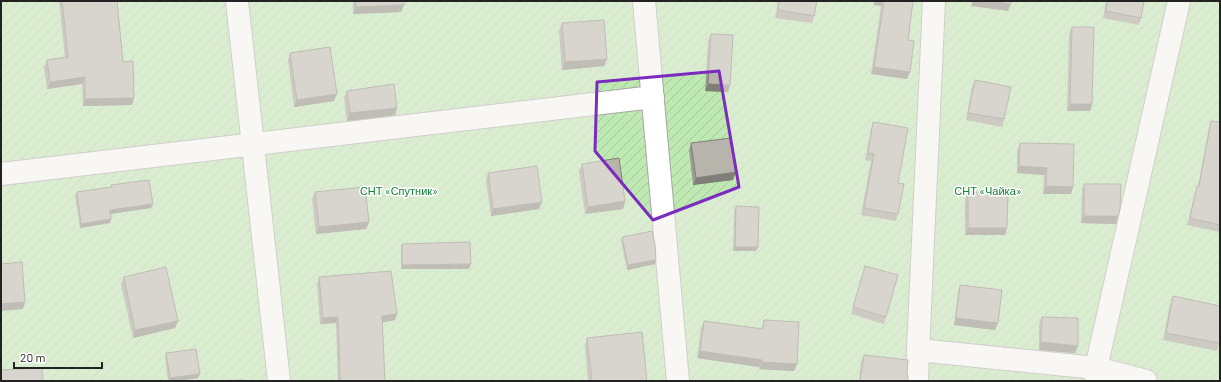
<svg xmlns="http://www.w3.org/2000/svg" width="1221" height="382" font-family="Barlow,sans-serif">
<defs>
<pattern id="garden-furrows" width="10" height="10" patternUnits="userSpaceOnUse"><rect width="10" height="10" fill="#bfe9b2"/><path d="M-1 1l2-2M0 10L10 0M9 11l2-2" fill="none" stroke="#a4c899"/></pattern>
</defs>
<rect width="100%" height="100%" fill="#f2f1e9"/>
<!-- garden -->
<path fill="url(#garden-furrows)" d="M1,1H1220V381H1Z"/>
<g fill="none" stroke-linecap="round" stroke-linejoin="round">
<!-- minor casing -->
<g stroke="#a6a6a6" stroke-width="24">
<path id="minor" d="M237,1L279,381
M644,1L678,381
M1,174L653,97
M918,350L934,1
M917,381L918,350L1096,368L1146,381
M1096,381V368L1179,1"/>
</g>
<!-- minor -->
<use href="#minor" stroke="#fff" stroke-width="22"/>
</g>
<!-- wall -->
<path fill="#9d9b93" d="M59,1H117L123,62L134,98L132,105L83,106L82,84L47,89L44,67L47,60L65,57Z
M353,1H404L401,12L353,14Z
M778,1H817L814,16L812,23L775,18Z
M874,1H913L908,40L910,72L907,79L871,74L881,6L874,5Z
M1106,1H1144L1141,18L1139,25L1103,18Z
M562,23L607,59L604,66L562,70L559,31Z
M1072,27L1092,104L1090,111H1067L1069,34Z
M711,34L728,92L705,91L708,41Z
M290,53L334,101L294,107L288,60Z
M975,80L1004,119L1002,127L966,120L972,87Z
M347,91L395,115L347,121L344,98Z
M1211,121L1220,122V232L1187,225L1195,193L1197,186H1198L1209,128Z
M873,122L898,183V214L896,221L861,215L871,161L865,160L871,129Z
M691,143L733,180L693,185L689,150Z
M1020,143L1073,187L1071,194H1043L1044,175L1017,173V150Z
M582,164L625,201L623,209L585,214L579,171Z
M488,173L539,209L491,216L486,180Z
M1084,184L1118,216L1116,224L1081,223L1082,191Z
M111,185L153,204L151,208L111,214L110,223L80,228L75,196L77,192L111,187Z
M315,192L369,222L366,229L316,234L312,199Z
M968,192L1007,228L1005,235H965V199Z
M736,206L756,251H733L734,211Z
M622,237L656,260L655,264L627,270L621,241Z
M402,244L469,269H401V248Z
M865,266L886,317L884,324L851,314Z
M124,277L178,321L175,328L133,338L121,284Z
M319,277L397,314L395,320L382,322L385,381H338L336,323L320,324L317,284Z
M960,285L998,323L995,330L954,325L958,292Z
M1173,296L1219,343L1217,351L1163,340L1170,304Z
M1042,317L1078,346L1075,353L1039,350V324Z
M764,320L797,364L794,371L759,369V367L697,358L701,328L704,321L761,329Z
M587,338L647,381H588L585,345Z
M166,353L198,378L177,381H168L165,357Z
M864,355L907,373L908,381H859L861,362Z"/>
<!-- shaded-wall -->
<path fill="#807e78" d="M875,1H883L881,6L874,5Z
M973,1H988L1011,4L1008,11L971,6Z
M404,5L401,12L353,14L356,7Z
M607,59L604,66L562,70L565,62Z
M874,67L910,72L907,79L871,74Z
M85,77L82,84L47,89L50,82Z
M708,84L730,85L728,92L705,91Z
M337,94L334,101L294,107L297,100Z
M134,98L132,105L83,106L85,99Z
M1070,104H1092L1090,111H1067Z
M397,108L395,115L347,121L350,113Z
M1019,166L1047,168L1044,175L1017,173Z
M736,172L733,180L693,185L696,178Z
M1046,186L1073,187L1071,194H1043Z
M625,201L623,209L585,214L588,207Z
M542,202L539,209L491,216L493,209Z
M153,204L151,208L109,214L110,210Z
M1084,216H1118L1116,224L1081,223Z
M111,219L110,223L80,228L81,224Z
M369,222L366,229L316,234L319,227Z
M968,228H1007L1005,235H965Z
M735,247H758L756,251H733Z
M656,260L655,264L627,270L628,265Z
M471,264L469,269H401L402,265Z
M25,302L23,309L1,311V304Z
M397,314L395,320L380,323L382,316Z
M338,317L336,323L320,324L323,318Z
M956,318L998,323L995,330L954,325Z
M178,321L175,328L133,338L135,330Z
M1041,342L1078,346L1075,353L1039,350Z
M700,351L762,360L759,367L697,358Z
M762,362L797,364L794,371L759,369Z
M200,374L198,378L177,381H169L170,378Z"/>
<!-- building -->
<path fill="#b7b4ab" stroke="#807e78" d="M62,1H117L123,62L133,61L134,98L85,99V77L50,82L47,60L68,57Z
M356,1H404V5L356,7Z
M779,1H817L814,16L778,10Z
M884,1H913L908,40L914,41L910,72L874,67Z
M988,1H1011V4Z
M1108,1H1144L1141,18L1106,11Z
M604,20L607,59L565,62L562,23Z
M1072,27H1094L1092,104H1070Z
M711,34L733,35L730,85L708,84Z
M330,47L337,94L297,100L290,53Z
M975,80L1011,87L1004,119L968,113Z
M394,84L397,108L350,113L347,91Z
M1211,121L1220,122V225L1190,218L1197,186H1199Z
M873,122L908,128L898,183L904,184L898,214L864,208L874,154L868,153Z
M731,138L736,172L696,178L691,143Z
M1020,143L1074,144L1073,187L1046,186L1047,168L1019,166Z
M619,158L625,201L588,207L582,164Z
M537,166L542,202L493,209L488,173Z
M149,180L153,204L110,210L111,219L81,224L77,192L112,187L111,185Z
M1084,184H1121L1120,208L1118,216H1084Z
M365,187L369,222L319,227L315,192Z
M968,192H1008L1007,228H968Z
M736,206L759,207L758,247H735Z
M652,231L655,244L656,260L628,265L622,237Z
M470,242L471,264L402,265V244Z
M22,262L25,302L1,304V264Z
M865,266L898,275L886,317L853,307Z
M166,267L178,321L135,330L124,277Z
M391,271L397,314L382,316L385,381H340L338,317L323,318L319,277Z
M960,285L1002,290L998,323L956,318Z
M1173,296L1220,306V340L1219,343L1166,333Z
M1042,317L1078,318V346L1041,342Z
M764,320L799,322L797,364L762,362V360L700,351L704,321L763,329Z
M642,332L647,381H592L587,338Z
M196,349L200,374L170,378L166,353Z
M864,355L908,360L907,373L908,378V381H860Z
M42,368L43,381H1V370Z
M244,380V381H207Z"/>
<!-- marked area -->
<path d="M0 0H1221V382H0ZM719,71L739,187L653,220L595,151L597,82Z" fill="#f2f1e9" fill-opacity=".55" fill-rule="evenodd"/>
<path fill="none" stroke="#7b2cbf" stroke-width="3" stroke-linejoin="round" d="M719,71L739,187L653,220L595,151L597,82Z"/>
<g text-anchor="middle" stroke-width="3" stroke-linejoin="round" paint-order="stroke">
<!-- park labels -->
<g font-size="11" fill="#108036" stroke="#fff">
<text x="399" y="195">СНТ «Спутник»</text>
<text x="988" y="195">СНТ «Чайка»</text>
</g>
</g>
<!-- border -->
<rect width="1221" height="382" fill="none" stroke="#222222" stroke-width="4"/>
<!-- scale -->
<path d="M14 362v6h88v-6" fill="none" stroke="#222222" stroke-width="2"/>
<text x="20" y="362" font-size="12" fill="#222222" stroke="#ffffff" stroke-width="3" paint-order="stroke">20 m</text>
</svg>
